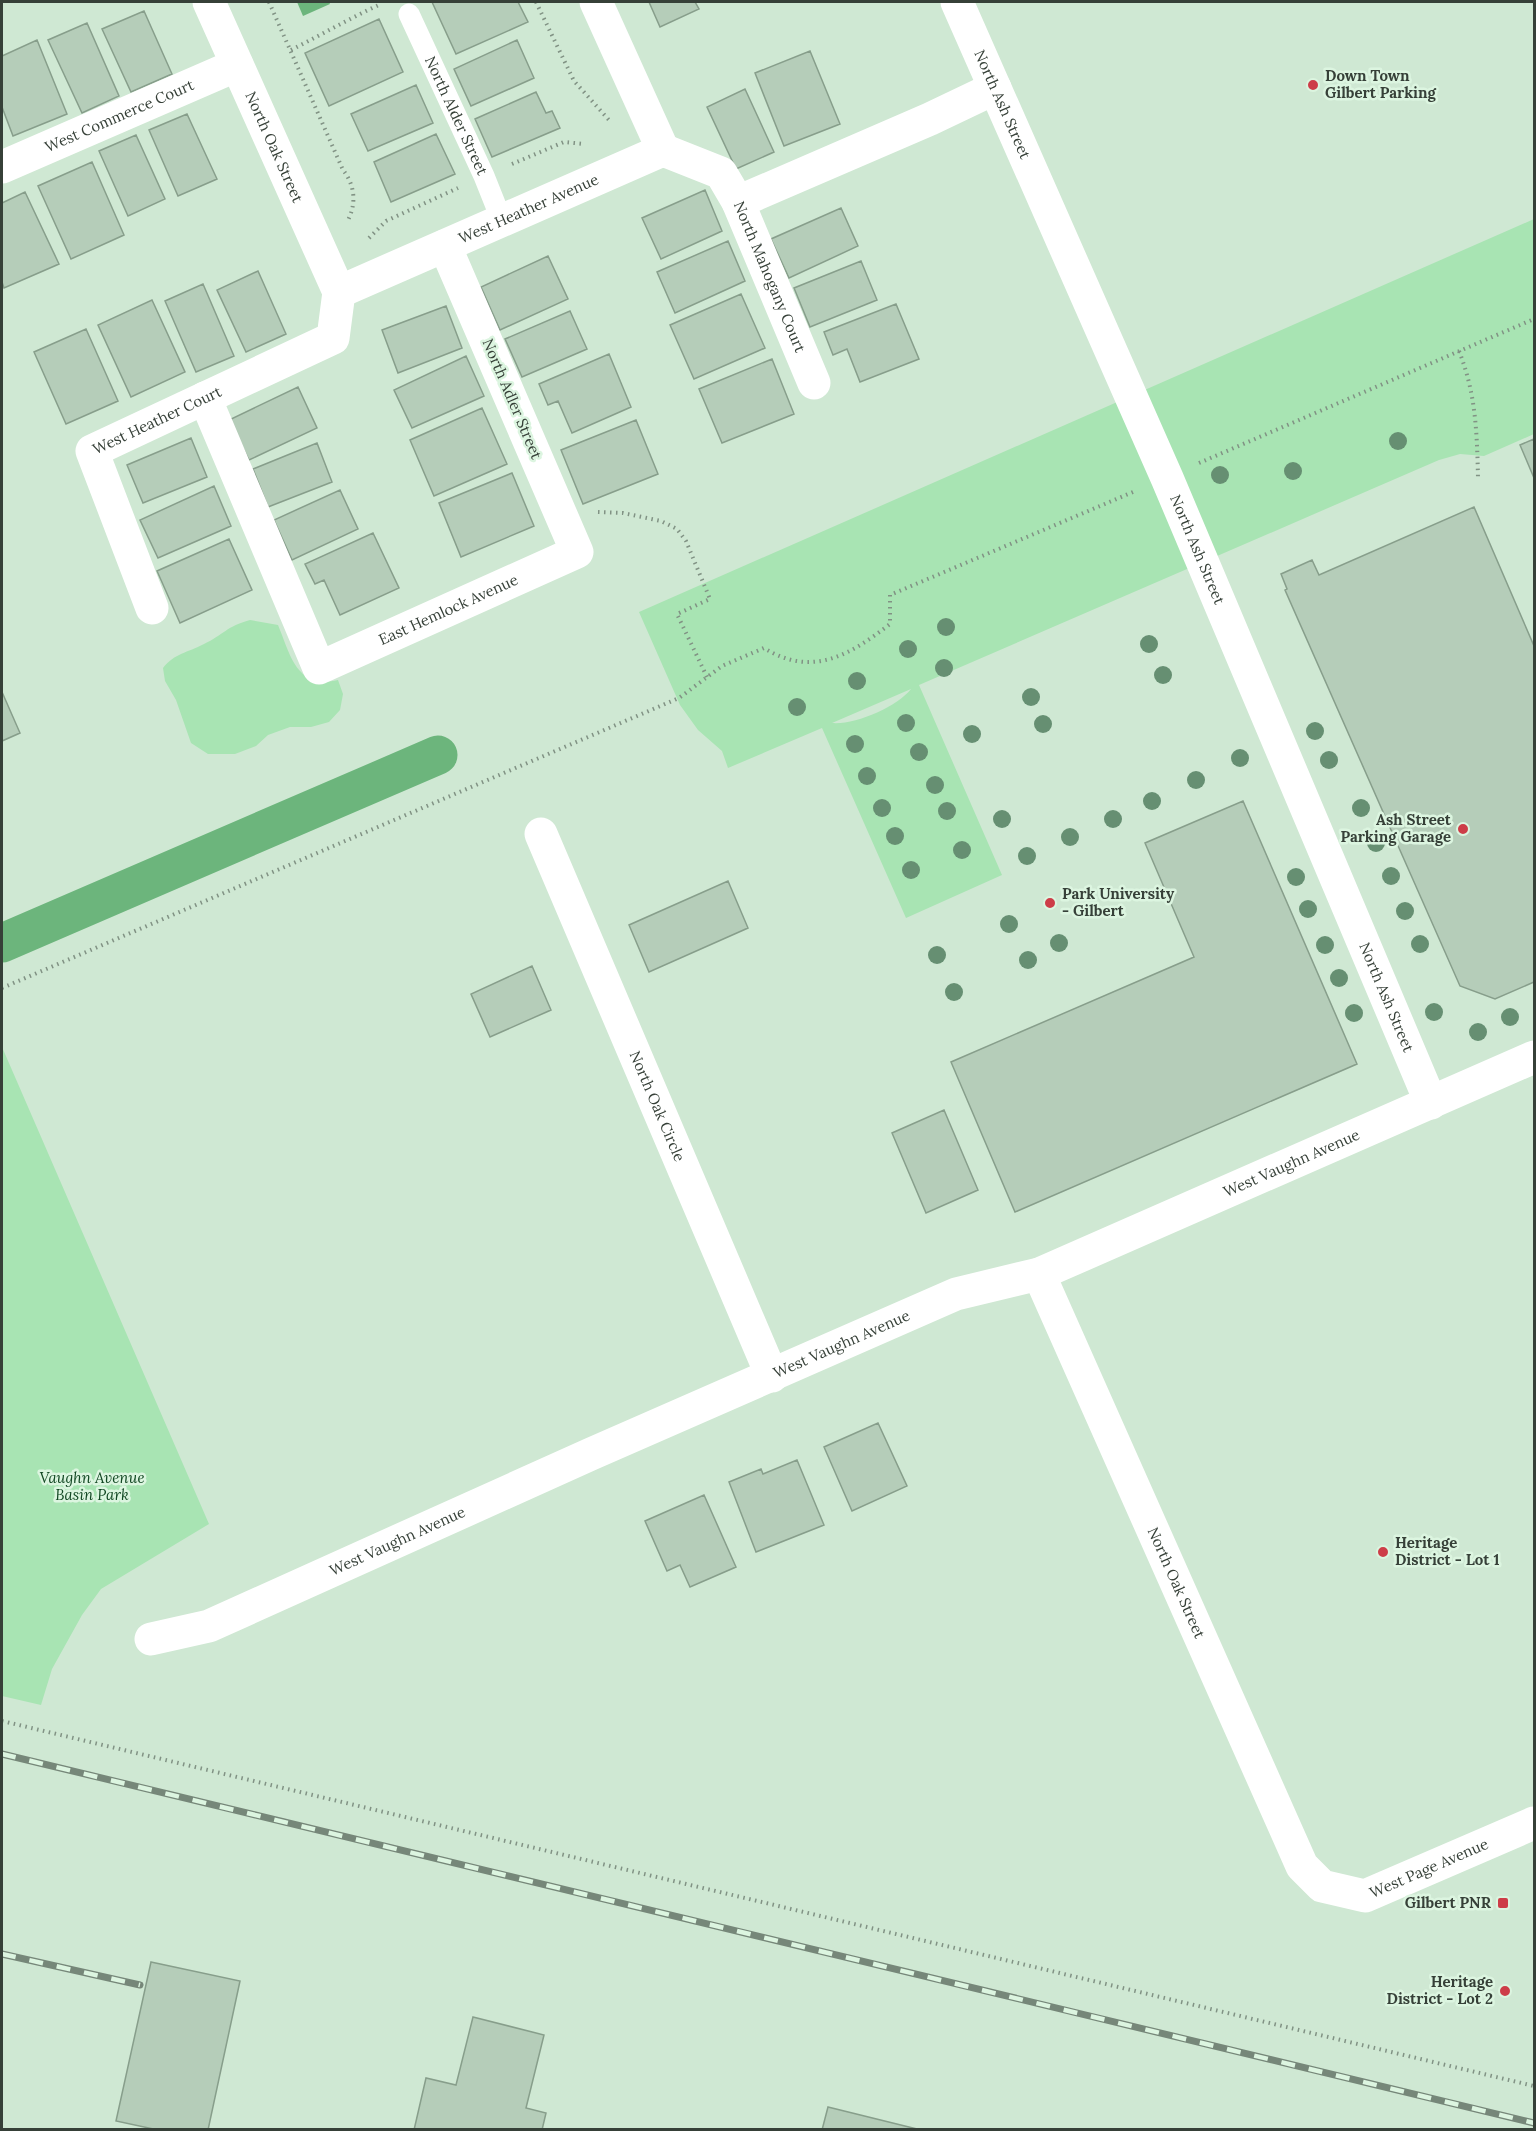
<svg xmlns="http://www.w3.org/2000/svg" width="1536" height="2131" font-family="Lora,serif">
<rect width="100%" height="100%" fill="#cfe8d3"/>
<!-- green -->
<path fill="#a8e4b3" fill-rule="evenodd" d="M1534,219V434L1484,456L1460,454L1439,460L919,685L1002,875L906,918L822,728L728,768L722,751L698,730L680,705L639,612ZM911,689C897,707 855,725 832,723Z
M250,620L278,625C291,656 296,689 338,680L343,694L340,710L329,722L311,727H290L268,735L256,746L235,754H208L191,743L176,700L165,681L163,668C175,653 187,653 204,644C223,635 227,626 250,620Z
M2,1047L209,1524L101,1589L82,1615L52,1669L41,1705L2,1696Z"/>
<!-- water -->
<path fill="#6cb57c" d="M297,2H329L330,4L303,16Z"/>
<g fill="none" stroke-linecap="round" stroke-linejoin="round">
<!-- canal -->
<path stroke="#6cb57c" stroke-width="39" d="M2,943L438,755"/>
</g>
<!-- building -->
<path fill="#b5cdb9" stroke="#879e8b" stroke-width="1.5" d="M432,2H518L528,22L456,54Z
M649,2H695L699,9L660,27Z
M144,11L172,74L131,92L102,29Z
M379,19L403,72L329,106L305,53Z
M87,23L119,96L82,113L48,40Z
M37,40L67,114L13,136L2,107V56Z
M517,40L534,78L471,106L454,69Z
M810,51L840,124L784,146L755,73Z
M416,85L433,123L368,151L351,114Z
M745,89L774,152L736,169L707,107Z
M536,92L546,113L552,111L560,128L492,157L475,119Z
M187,114L217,179L178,196L149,130Z
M436,134L455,174L391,202L374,162Z
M136,135L165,199L128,216L99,151Z
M92,162L124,235L71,259L38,186Z
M705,190L722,231L661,259L642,218Z
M25,192L59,264L4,288L2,282V203Z
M841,208L858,246L789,278L771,239Z
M728,241L745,281L675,313L657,272Z
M548,256L568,299L500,330L481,287Z
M861,261L877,300L810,327L794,288Z
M258,271L286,334L246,352L217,290Z
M203,284L234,356L196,372L165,301Z
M741,294L765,348L694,379L670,325Z
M152,300L185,372L131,397L98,325Z
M896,304L919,359L860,382L847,349L833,355L824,332Z
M446,306L462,348L398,373L382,330Z
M570,311L587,349L522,377L505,339Z
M86,329L118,401L66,424L34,352Z
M609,354L631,407L572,433L558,401L548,405L539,384Z
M466,356L484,396L412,428L394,390Z
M772,359L794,414L722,443L699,389Z
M298,387L317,428L249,460L229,420Z
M482,408L507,464L434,496L410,440Z
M636,420L658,474L583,504L561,450Z
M191,438L207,477L143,503L127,465Z
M1534,439V478L1520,445Z
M317,443L332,482L268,507L253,469Z
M512,473L534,526L461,557L439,503Z
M214,486L231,526L158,558L140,520Z
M340,490L358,529L292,560L274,520Z
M1474,507L1534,646V982L1495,999L1460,986L1285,590L1287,589L1281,574L1312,560L1319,575Z
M373,533L399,588L340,615L324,580L315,584L305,564Z
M229,539L252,590L180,623L157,571Z
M2,692L20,733L2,741Z
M1243,801L1357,1064L1015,1212L951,1062L1194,957L1145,843Z
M728,881L748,928L649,972L629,925Z
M532,966L551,1010L490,1037L471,994Z
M944,1110L978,1190L926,1213L892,1133Z
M878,1423L907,1486L852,1511L824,1447Z
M797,1460L824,1525L756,1552L729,1482L761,1469L763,1474Z
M704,1495L736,1567L690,1587L680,1565L667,1571L645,1521Z
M151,1962L240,1981L208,2130H158L116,2121Z
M473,2017L544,2035L526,2108L546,2113L542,2130H414L426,2078L456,2085Z
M828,2107L917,2129L822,2130Z"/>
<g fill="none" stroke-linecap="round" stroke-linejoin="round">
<!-- path -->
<path stroke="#819284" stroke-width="4" stroke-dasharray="1.5 4.5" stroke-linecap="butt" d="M269,2L343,170C355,185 357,204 347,222
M536,2L574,81L609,120
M291,50C321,35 350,18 381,4
M512,164L564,142L584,144
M369,238L386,221L458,188
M1459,351C1476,394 1477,433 1478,478
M1199,463L1534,319
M598,512L623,513L661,521L677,529L686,541L710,599L677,614L707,677
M2,988L679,698L722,666L764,648C812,678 850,655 890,624V595L1133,492
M2,1721L1534,2086"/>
<!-- service -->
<path stroke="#fff" stroke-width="21" id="s1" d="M409,14L484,176L502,221"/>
<!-- minor -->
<g stroke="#fff" stroke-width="33">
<path id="s2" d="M209,2L339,292"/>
<path d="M596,2L663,150"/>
<path id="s3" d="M957,2L1167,478L1431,1103"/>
<path id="s4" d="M2,167L237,65"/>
<path d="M738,202L930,119L995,88"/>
<path id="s5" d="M339,292L663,150L721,173L738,202L814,383"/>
<path id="s6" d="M205,398L319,668L577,552L445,246"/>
<path id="s7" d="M152,608L92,451L333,338L339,292"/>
<path id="s8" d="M541,834L772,1376"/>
<path id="s9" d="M1039,1274L1302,1866L1322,1886L1365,1896L1534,1823"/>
<path id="s10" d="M151,1639L209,1626L591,1454L956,1294L1039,1274L1534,1057"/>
</g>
<!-- rail casing -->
<g stroke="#768779" stroke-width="7">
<path id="rail" d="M2,1754L1534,2123
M2,1954L140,1985"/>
</g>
<!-- rail -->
<use href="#rail" stroke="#dcf5e0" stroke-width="4.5" stroke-dasharray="14" stroke-linecap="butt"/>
</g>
<!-- trees -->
<g fill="#668f72">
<circle cx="1398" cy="441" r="9"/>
<circle cx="1293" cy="471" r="9"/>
<circle cx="1220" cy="475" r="9"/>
<circle cx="946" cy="627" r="9"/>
<circle cx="1149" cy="644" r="9"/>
<circle cx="908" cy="649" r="9"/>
<circle cx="944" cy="668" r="9"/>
<circle cx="1163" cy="675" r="9"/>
<circle cx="857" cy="681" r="9"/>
<circle cx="1031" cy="697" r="9"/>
<circle cx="797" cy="707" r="9"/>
<circle cx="906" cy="723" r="9"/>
<circle cx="1043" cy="724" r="9"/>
<circle cx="1315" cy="731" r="9"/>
<circle cx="972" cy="734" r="9"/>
<circle cx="855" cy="744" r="9"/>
<circle cx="919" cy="752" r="9"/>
<circle cx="1240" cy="758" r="9"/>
<circle cx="1329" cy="760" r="9"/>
<circle cx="867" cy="776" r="9"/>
<circle cx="1196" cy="780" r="9"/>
<circle cx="935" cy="785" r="9"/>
<circle cx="1152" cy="801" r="9"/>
<circle cx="882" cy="808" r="9"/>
<circle cx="1361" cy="808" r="9"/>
<circle cx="947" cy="811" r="9"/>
<circle cx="1002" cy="819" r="9"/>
<circle cx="1113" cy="819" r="9"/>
<circle cx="895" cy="836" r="9"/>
<circle cx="1070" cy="837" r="9"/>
<circle cx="1376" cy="843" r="9"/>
<circle cx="962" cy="850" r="9"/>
<circle cx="1027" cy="856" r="9"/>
<circle cx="911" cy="870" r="9"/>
<circle cx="1391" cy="876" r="9"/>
<circle cx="1296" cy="877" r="9"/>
<circle cx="1308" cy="909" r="9"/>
<circle cx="1405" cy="911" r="9"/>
<circle cx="1009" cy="924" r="9"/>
<circle cx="1059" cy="943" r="9"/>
<circle cx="1420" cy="944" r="9"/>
<circle cx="1325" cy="945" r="9"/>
<circle cx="937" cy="955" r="9"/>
<circle cx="1028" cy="960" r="9"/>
<circle cx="1339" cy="978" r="9"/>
<circle cx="954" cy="992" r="9"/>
<circle cx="1434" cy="1012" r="9"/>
<circle cx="1354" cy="1013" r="9"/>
<circle cx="1510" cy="1017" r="9"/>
<circle cx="1478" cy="1032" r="9"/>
</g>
<!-- markers -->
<g fill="#cd3d48" stroke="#dcf5e0" stroke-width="2">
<circle cx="1313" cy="85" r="6"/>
<circle cx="1463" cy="829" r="6"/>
<circle cx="1050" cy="903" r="6"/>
<circle cx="1383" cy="1552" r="6"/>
<rect x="1497" y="1897" width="12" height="12" rx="3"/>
<circle cx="1505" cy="1991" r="6"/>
</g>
<g text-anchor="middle" stroke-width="5" stroke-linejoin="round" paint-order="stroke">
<!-- poi labels -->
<g font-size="15" font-weight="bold" fill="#364038" stroke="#dcf5e0" text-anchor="start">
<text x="1325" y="81">Down Town<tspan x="1325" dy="17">Gilbert Parking</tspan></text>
<text x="1451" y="825" text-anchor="end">Ash Street<tspan x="1451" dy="17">Parking Garage</tspan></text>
<text x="1062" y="899">Park University<tspan x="1062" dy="17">- Gilbert</tspan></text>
<text x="1395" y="1548">Heritage<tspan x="1395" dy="17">District - Lot 1</tspan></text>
<text x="1491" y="1908" text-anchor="end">Gilbert PNR</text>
<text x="1493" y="1987" text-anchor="end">Heritage<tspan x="1493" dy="17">District - Lot 2</tspan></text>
</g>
<!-- street labels -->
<g font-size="15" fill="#364038" stroke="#dcf5e0">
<text dy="5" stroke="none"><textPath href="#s3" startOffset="112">North Ash Street</textPath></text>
<text dy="5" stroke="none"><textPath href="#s4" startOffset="128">West Commerce Court</textPath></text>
<text dy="5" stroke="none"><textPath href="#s1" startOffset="112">North Alder Street</textPath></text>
<text dy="5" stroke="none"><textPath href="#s2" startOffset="159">North Oak Street</textPath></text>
<text dy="5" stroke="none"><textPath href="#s5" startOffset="207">West Heather Avenue</textPath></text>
<text dy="5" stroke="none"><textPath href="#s5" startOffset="531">North Mahogany Court</textPath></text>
<text transform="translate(512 399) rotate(67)" y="5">North Adler Street</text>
<text dy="5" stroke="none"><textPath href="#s7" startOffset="240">West Heather Court</textPath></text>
<text dy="5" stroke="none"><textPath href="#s3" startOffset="598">North Ash Street</textPath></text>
<text dy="5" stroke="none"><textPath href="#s6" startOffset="435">East Hemlock Avenue</textPath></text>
<text dy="5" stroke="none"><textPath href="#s3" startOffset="1084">North Ash Street</textPath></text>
<text dy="5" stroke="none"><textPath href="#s8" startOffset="296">North Oak Circle</textPath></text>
<text dy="5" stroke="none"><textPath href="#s10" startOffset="1238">West Vaughn Avenue</textPath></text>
<text dy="5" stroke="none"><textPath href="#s10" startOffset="752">West Vaughn Avenue</textPath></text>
<text dy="5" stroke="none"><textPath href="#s10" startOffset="266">West Vaughn Avenue</textPath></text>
<text dy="5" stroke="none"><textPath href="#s9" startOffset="338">North Oak Street</textPath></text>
<text dy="5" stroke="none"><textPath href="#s9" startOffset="790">West Page Avenue</textPath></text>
</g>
<!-- park labels -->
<g font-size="15" font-style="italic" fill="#114722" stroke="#dcf5e0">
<text x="92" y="1483">Vaughn Avenue<tspan x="92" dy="17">Basin Park</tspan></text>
</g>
</g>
<!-- border -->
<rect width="1536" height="2131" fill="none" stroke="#364038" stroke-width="6"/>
</svg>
